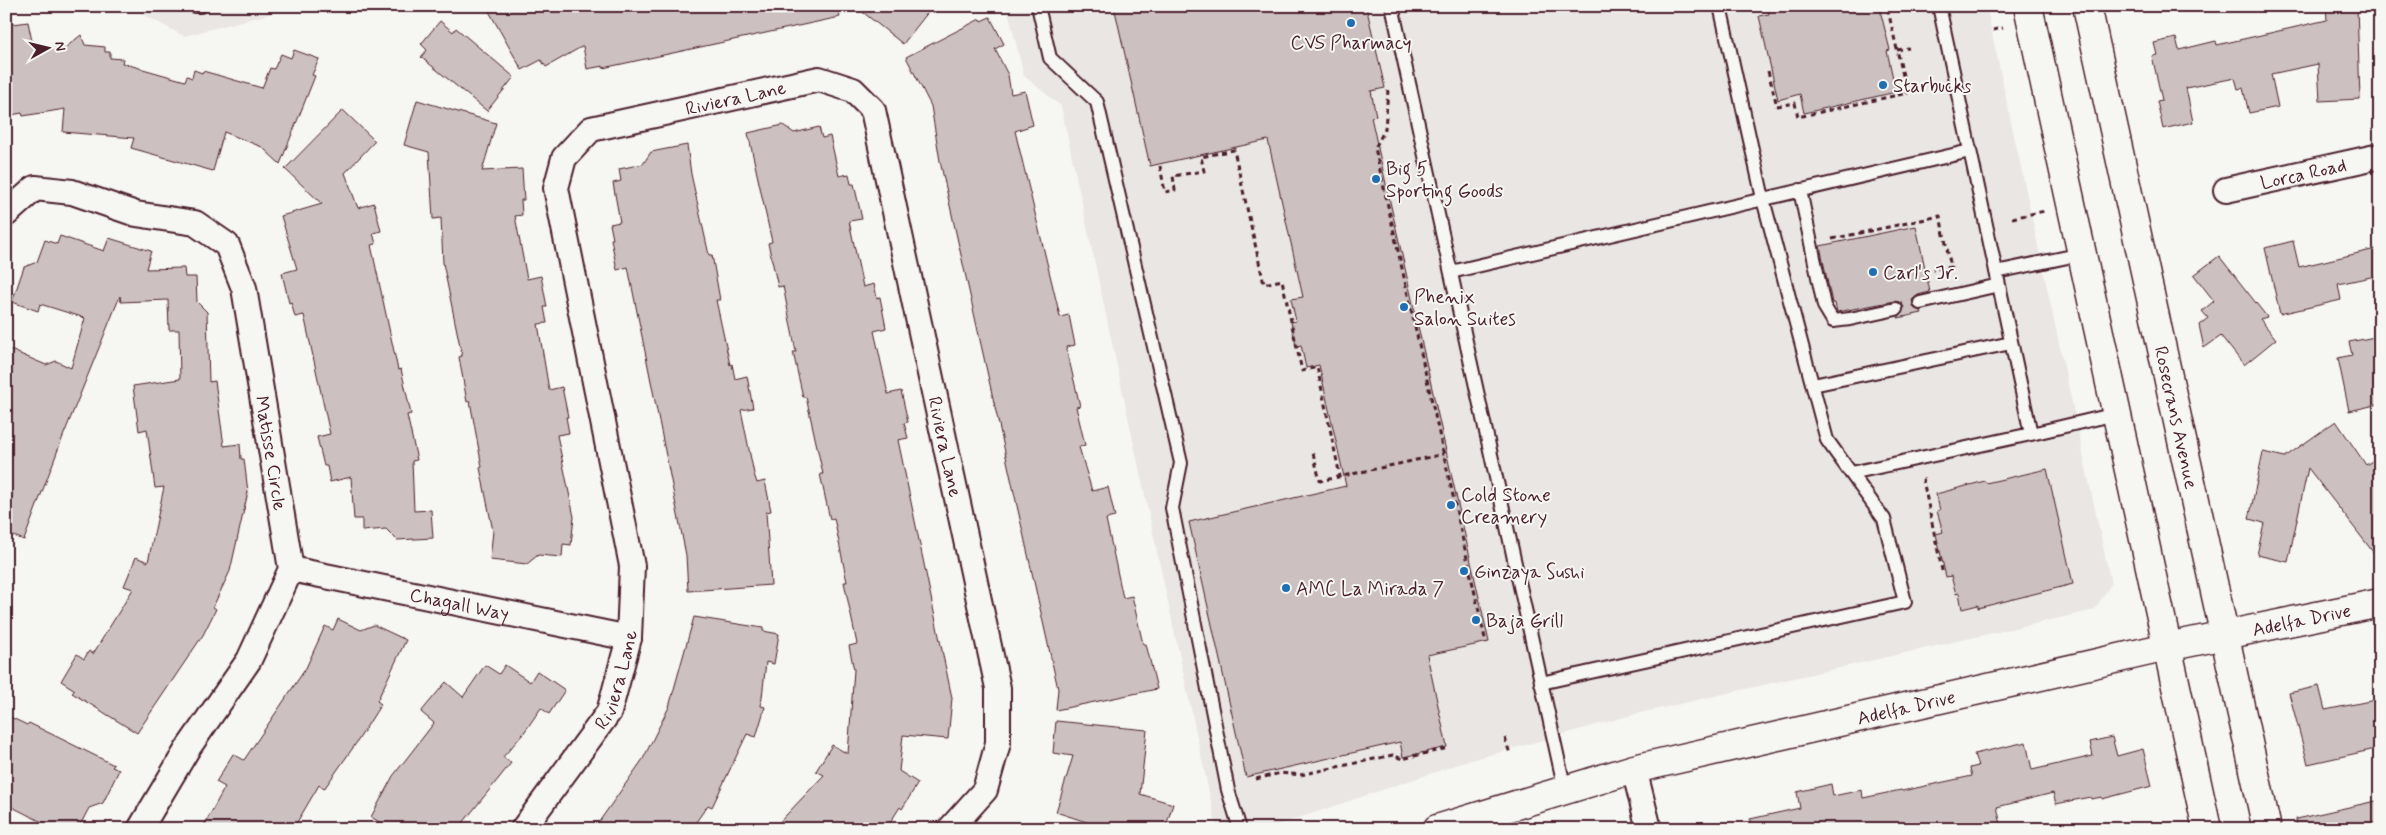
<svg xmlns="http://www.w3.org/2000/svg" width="2386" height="835" font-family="Mynerve,sans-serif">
<rect width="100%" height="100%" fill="#f6f6f2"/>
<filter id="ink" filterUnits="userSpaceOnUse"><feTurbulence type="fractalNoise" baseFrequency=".02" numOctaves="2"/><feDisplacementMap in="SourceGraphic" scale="10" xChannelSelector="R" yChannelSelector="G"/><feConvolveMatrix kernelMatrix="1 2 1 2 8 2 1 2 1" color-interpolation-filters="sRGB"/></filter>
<g filter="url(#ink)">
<!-- built -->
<path fill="#e9e6e3" d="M127,6H300L184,36Z
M1007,6H1986L2111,584L2094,610L1635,714L1468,761L1266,829H1217L1061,106L1024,76Z"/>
<!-- building -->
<path fill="#ccc1c0" stroke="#4a1f2b" d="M486,6H838L840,17L603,68V66L587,69L583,46L546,67L541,60L522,70Z
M855,6H933L903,44Z
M1114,6H1366L1385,88L1371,91L1376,116L1371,117L1489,642L1427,655L1447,747L1403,757L1400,742L1246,777L1189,522L1346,486L1319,365L1306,368L1301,345L1296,346L1291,322L1296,321L1291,299L1303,297L1268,140L1150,166Z
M1782,6H1879L1890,50L1887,51L1896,92L1804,113L1800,94L1778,100L1759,16L1769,14L1768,9Z
M2326,6H2357L2360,99L2320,101L2318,64L2271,74L2278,107L2249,113L2243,88L2238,89L2235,78L2186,88L2193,122L2163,129L2157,101L2162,100L2152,56L2157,55L2154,43L2176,38L2179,50L2216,41L2217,45L2327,20Z
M990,17L1004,44L995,49L1008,75L1011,94L1025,91L1033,125L1015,131L1058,308L1060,317L1069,315L1075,345L1066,347L1080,406L1076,407L1085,445L1079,447L1092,491L1108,487L1115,517L1106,519L1123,598L1132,596L1143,644H1146L1157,689L1056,710L1058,689L940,161L931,106L906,57L980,19L981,21Z
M440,21L453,32L456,28L514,77L487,111L421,57L427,50L421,44Z
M28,22L33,46L65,48L81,35L85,45L105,47V52H110V58L123,59L122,63L185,81L187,76L192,78L194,70L202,73L203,71L262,88L270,68L274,69L281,54L291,58L294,50L319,59L312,75L315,76L280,164L262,147L224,132L213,171L131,148L134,138L63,132L65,109L23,116L22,113L6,116V25Z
M417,100L496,123L482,171L522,169L524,200H521L522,215L515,216L527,279L541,276L547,307H544L547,323L538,324L549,390L562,387L568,417H566L569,433L557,435L574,517L571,545L563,544L562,557L538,555L527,564L490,560L493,531L480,468L482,467L470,401L467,402L459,357L462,356L443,263L441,218L433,219L429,152L404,145Z
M343,110L375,141L345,173L358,208L374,203L381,231L373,233L376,244L371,245L398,370L401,369L411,414L407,415L417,460L412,461L414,511L431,510L433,538L397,540L386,529L362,531V519H354L351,477L330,482L327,466H324L317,437L330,434L304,315L295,317L291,302L289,303L282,273L297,269L281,216L322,204L285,169Z
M783,125L794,133L819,127L822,138L830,136L839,176L849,174L851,184H854L862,219L849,221L863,287L874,284L877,298L880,297L886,328L874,331L888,394L901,391L908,422L904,423L908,438L898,440L952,698L948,739L903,735L899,771L918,783L902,809L900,807L886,829H773L824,775L816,771L832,745L848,754L854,670L849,646L857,644L844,582H847L834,518L830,519L820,474H823L806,397H803L793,352H796L783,286L778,287L768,243L772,242L748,133Z
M687,145L691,174L709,255H712L720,300H716L730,365L732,364L735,379L747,376L753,408L741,410L754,474L757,483L765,481L771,511L766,512L771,585L688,591L686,555L628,267L617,270L611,239H613L610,224L620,222L613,183L621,181L619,169L643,164L651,152Z
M1916,226L1930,292L1918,295L1912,300L1914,308L1921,311L1922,313L1898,318L1904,308L1902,303L1895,301L1837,312L1835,303H1832L1820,246Z
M60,236L104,251L109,238L151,251L146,269L184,268L185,277H196L197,302L207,312L209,382L215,381L224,446L240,444L241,459H244L248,492L230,571L213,607L216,609L203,635L137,733L72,693L75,690L61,681L77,654L84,659L89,651L93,654L133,589L124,586L136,557L148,562L164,487L155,488L147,429L139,431L133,386L180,379L179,330H169L168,300L121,302L120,296L62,439L24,540L6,533V348L46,365L56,361L71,368L85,318L40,304L38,311L12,302L24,267L37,262L45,240L57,244Z
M2293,241L2299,267L2380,248V275L2338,284L2341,300L2280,314L2265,248Z
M2219,256L2267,317L2260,319L2276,339L2244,365L2221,336L2204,348L2199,325L2208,318L2202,311L2214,301L2194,275Z
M2380,336V404L2349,411L2338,358L2352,355L2349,342Z
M2336,421L2366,465L2380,456V561L2308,468L2288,562L2257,555L2264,523L2249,519L2263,452L2285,457Z
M2047,469L2073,584L1978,608V605L1962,609L1959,593L1956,594L1951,576L1946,577L1936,534L1943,532L1937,511L1940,510L1936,494L1985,481L1986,483Z
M694,617L763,628V631L779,634L774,664L766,662L761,706L765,707L756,737L747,734L712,807L708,805L691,829H594L643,759L669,707Z
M338,619L361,630L374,625L406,640L377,701L381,704L357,742L324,789L319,785L293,829H202L225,787L216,782L233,754L244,760L306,668L325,626L333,630Z
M485,665L499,674L505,665L530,682L537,671L565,690L549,714L541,708L523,734L503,757L511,763L458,829H391L371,817L393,776L434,723L421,712L446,682L463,697Z
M2319,686L2325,710L2380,699V748L2308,764L2289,693Z
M6,715L27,725L29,723L114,765L112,767L119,770L103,803L89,808L78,829H56L6,804Z
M1056,721L1147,730L1140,794L1173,804L1165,829H1108L1056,812L1073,756L1053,753Z
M2112,737L2117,756L2143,749L2152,786L2102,799V797L2091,799L2090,797L2056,804L2053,793L1997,807L2002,829H1751L1750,819L1800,808L1797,792L1831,784L1833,796L1862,790L1863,798L1901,790L1902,791L1972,776L1970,768L1978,766L1974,754L2026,742L2032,770L2093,756L2090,742Z
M2380,800V829H2297L2296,819Z"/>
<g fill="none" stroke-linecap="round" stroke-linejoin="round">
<!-- lane casing -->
<g stroke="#4a1f2b" stroke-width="16">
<path id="lane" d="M195,6H200
M1038,6L1050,58L1097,102L1181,463L1172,508L1228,790L1240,829
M1392,6L1565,790
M1939,6L2031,434L2116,414
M1800,190L1824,306L1833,321L1850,319L1896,309
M1451,272L1970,151
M1996,272L2082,254
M1920,303L1999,285
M1813,385L2011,343
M1851,473L2031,434
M1541,683L1905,602L1884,519L1827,440L1764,203L1720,6"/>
</g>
<!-- street casing -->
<g stroke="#4a1f2b" stroke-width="28">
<g id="street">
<path id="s1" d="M2226,190L2380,156"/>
<path id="s2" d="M6,214L35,188L72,192L136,214L195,223L227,245L244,288L291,569L249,660L188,748L140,829"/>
<path id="s3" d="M291,569L629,638"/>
<path d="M1634,769L1649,829"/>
<path id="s4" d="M523,829L609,712L629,638L632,566L556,188L564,158L591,129L819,79L853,90L873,110L998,688V743L985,790L950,829"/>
</g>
</g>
<!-- secondary casing -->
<g stroke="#4a1f2b" stroke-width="31">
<g id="secondary">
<path id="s5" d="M1437,829L1634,769L2167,647L2380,603"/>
</g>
</g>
<!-- primary casing -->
<g stroke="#4a1f2b" stroke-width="31">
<g id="primary">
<path d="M2028,6L2207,829"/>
<path id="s6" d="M2087,6L2267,829"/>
</g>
</g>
<!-- path -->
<path stroke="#4a1f2b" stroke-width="3" stroke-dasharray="5 4" stroke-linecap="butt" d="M1993,30L2003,28
M1897,50L1909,48
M1768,71L1777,106L1795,103L1798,117L1907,93L1887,6
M1388,90L1385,129L1375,148L1486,643
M1160,166L1165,192L1175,190L1173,176L1204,171L1201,157L1234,150L1264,284L1282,280L1302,371L1317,367L1340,476
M2012,218L2045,211
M1832,239L1940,216L1951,267L1933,270
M1313,453L1320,481L1444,454
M1925,480H1923L1943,575
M1505,738L1510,754
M1256,779L1281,773L1300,775L1393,755L1402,759L1448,748"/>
<!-- lane -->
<use href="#lane" stroke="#f6f6f2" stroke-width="12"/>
<!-- street -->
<use href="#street" stroke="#f6f6f2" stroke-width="24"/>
<!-- secondary -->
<use href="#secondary" stroke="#f6f6f2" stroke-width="28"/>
<!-- primary -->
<use href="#primary" stroke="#f6f6f2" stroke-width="28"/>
</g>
</g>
<!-- markers -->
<g fill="#1f6fb2" stroke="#f6f6f2" stroke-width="2">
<circle cx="1351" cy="23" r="5"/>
<circle cx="1883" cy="85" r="5"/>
<circle cx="1376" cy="179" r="5"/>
<circle cx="1873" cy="272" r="5"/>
<circle cx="1404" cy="307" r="5"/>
<circle cx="1451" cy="505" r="5"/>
<circle cx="1464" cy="571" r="5"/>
<circle cx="1286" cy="588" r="5"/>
<circle cx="1476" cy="620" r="5"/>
</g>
<g text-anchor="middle" stroke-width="4" stroke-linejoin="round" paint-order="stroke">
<!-- poi labels -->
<g font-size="19" fill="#4a1f2b" stroke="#f6f6f2" text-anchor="start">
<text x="1351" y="49" text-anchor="middle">CVS Pharmacy</text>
<text x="1893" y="92">Starbucks</text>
<text x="1386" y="175">Big 5<tspan x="1386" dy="22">Sporting Goods</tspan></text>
<text x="1883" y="279">Carl's Jr.</text>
<text x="1414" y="303">Phenix<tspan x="1414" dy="22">Salon Suites</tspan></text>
<text x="1461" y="501">Cold Stone<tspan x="1461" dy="22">Creamery</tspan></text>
<text x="1474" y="578">Ginzaya Sushi</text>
<text x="1296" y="595">AMC La Mirada 7</text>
<text x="1486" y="627">Baja Grill</text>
</g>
<!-- street labels -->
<g font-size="19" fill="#4a1f2b" stroke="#f6f6f2">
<text dy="7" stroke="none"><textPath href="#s4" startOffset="898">Riviera Lane</textPath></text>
<text dy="7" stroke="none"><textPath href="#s1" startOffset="79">Lorca Road</textPath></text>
<text dy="7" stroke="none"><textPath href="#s6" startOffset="421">Rosecrans Avenue</textPath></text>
<text dy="7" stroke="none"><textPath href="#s4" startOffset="1392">Riviera Lane</textPath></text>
<text dy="7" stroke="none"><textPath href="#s2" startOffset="456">Matisse Circle</textPath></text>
<text dy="7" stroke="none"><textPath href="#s3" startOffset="172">Chagall Way</textPath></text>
<text dy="7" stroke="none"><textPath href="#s5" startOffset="890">Adelfa Drive</textPath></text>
<text dy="7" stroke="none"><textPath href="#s4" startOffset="178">Riviera Lane</textPath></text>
<text dy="7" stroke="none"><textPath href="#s5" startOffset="485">Adelfa Drive</textPath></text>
</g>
</g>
<!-- margin -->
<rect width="2386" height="835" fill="none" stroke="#f6f6f2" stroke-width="25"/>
<rect x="12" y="12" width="2361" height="810" fill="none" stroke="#4a1f2b" stroke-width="2" filter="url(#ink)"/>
<!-- north arrow -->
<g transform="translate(48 48) rotate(82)" stroke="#f6f6f2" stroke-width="4" paint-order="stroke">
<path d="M0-4L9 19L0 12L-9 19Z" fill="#4a1f2b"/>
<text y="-8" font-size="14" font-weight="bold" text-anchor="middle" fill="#4a1f2b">N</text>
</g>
</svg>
